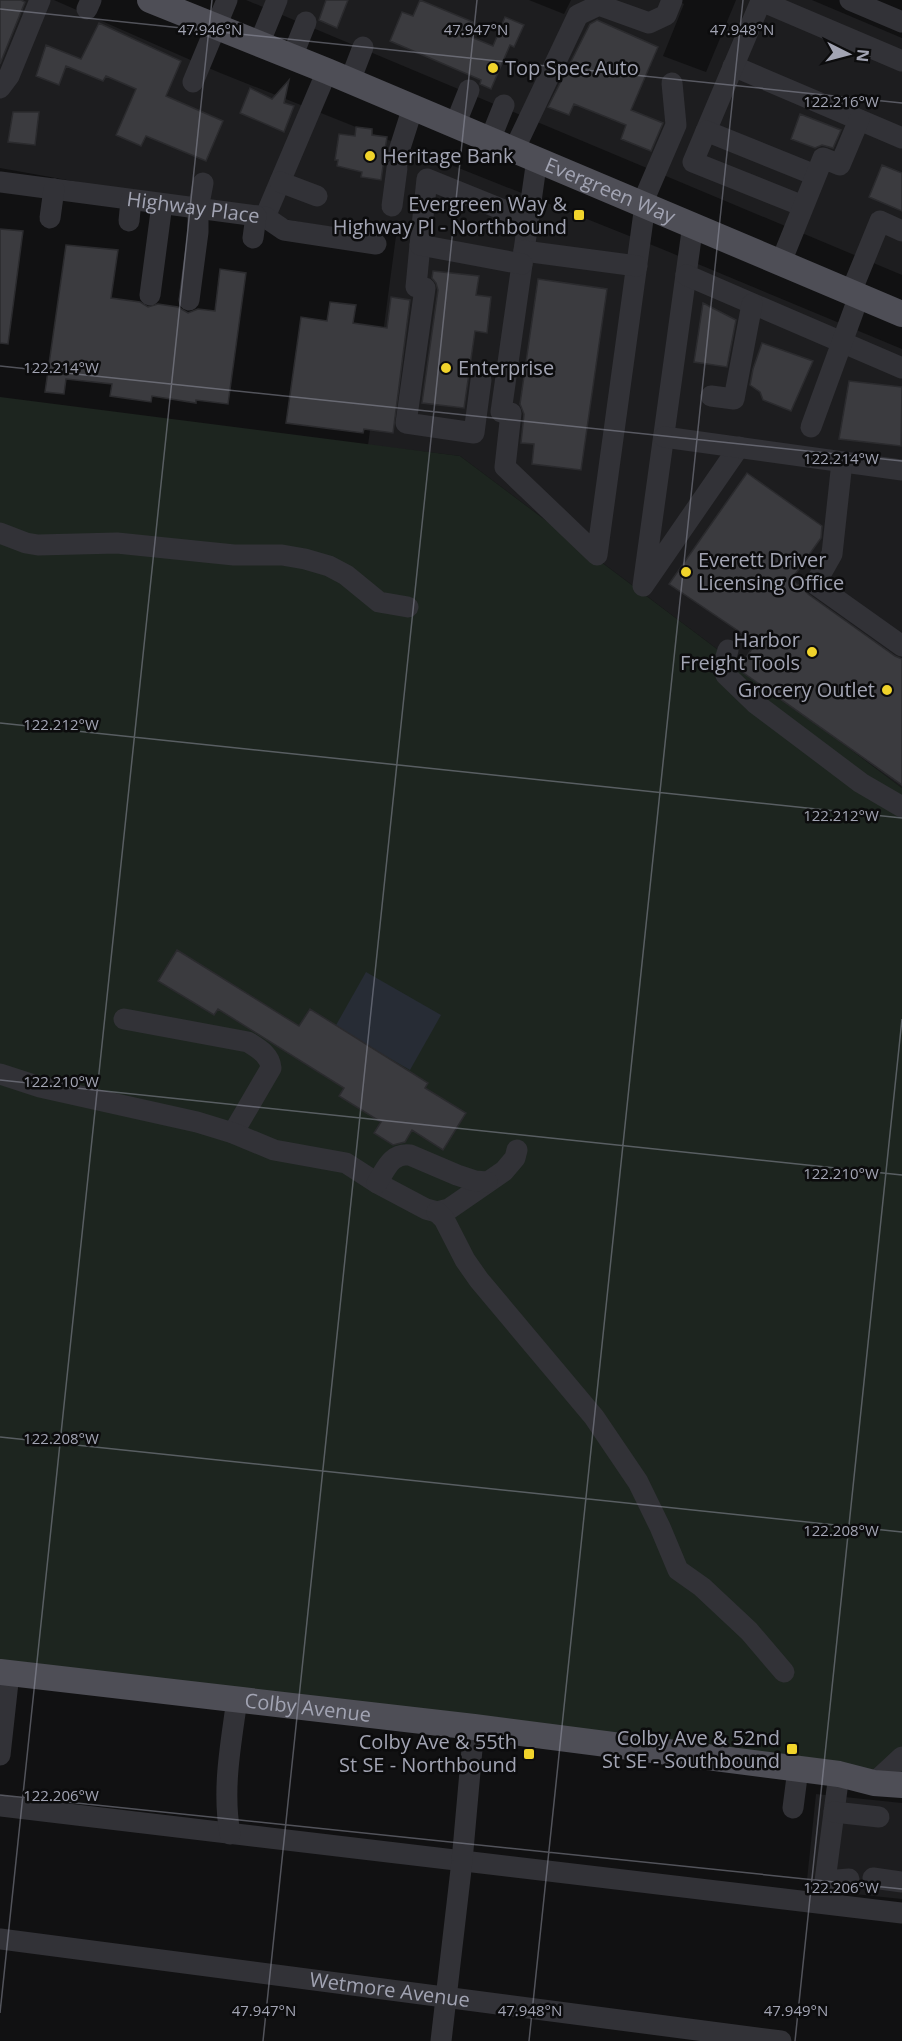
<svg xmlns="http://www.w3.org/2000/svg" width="902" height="2041" font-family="'Open Sans',sans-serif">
<rect width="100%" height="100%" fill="#111112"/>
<!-- built -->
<path fill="#1d1d1f" d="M0,0H54L218,72L662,249L902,349V788L460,456L368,445L396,236L311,224L0,168Z
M246,0H529L564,14L571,0H677L684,4L663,56L706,72L736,0H812L902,38V275Z
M816,1794L902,1803V1899L806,1889Z"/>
<!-- green -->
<path fill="#1d251f" d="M0,397L460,456L902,788V1785L0,1672Z"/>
<!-- water -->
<path fill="#272c35" d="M366,972L441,1015L410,1070L335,1027Z"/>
<!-- building -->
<path fill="#3b3b3f" stroke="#2b2b2e" stroke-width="1.5" d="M0,0H21L25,2L0,64Z
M326,0H348L337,28L319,20Z
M420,0L473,22L471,37L493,46L505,17L524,25L514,47L510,45L491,89L480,84L481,80L390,41L402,12L413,16Z
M597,20L658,47L631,110L663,123L651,151L621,139L626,125L574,104L569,115L548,107L590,24Z
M99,23L181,61L166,96L223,121L206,161L146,136L141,146L116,135L136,89L106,76L103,81L66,66L59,85L36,76L46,45L81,59Z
M289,80L284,103L294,106L284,132L240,113L250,88L272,99Z
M13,112H39L35,145L8,142Z
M800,114L841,130L833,148L822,145L815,148L791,139Z
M356,127L372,129V135L387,137L385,149L389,159L383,166L381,180L361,177L362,172L337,166L338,160H335L339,134L355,136Z
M882,165L902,173V211L869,197Z
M0,229L23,231L8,344L0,343Z
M66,245L118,250L111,298L140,302L148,307L158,304L178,307L188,313L198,309L215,311L220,269L246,273L228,404L196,400V403L152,396L151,402L110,396L112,384L66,379L64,394L45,392Z
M433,271L479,276L476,295L491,297L487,333L475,331L464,408L422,403L438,290L436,283L432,278Z
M538,279L607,289L581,470L532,464L534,444L521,443L524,414L520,404Z
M391,297L410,300L393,433L364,429L363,433L286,423L301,317L327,321L330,302L356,305L353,323L387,328Z
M703,303L736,320L727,367L694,362Z
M762,343L813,361L791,411L763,400L760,392L750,385L753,369Z
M849,381L902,387L901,446L839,439Z
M747,473L822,526L821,538L791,580L803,588L808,594L895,656L902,659V785L738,669L756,643L669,584Z
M177,950L299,1026L310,1009L428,1083L425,1088L466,1113L443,1150L412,1130L405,1142L393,1145L374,1133L381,1122L339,1096L344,1088L218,1009L214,1015L158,981Z"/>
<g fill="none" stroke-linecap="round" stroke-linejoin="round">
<!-- minor -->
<g stroke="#323237" stroke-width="21">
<path d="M850,0L902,22"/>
<path d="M87,9L91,0"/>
<path d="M259,44L277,0"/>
<path d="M292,57L306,22"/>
<path d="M733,66L902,138"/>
<path d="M350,81L363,47"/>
<path d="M193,82L227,0"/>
<path d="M0,88L9,76L40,0"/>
<path d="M455,125L469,90"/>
<path d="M706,131L761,1L902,61"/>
<path d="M490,140L504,105"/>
<path d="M514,150L578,15L599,5L649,23L666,15L672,0"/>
<path d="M399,151L413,107"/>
<path d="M537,159L501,412L511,413L505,467L597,555L645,205"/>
<path id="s1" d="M0,182L265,217L327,71"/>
<path d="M280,182L317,196"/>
<path d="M642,204L676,125L672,83"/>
<path d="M392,206L397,168"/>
<path d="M803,206L693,162L706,131L815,175"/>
<path d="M265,217L284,230L376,244"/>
<path d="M50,218L54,189"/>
<path d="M129,221L131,200"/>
<path d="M693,224L643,586L739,447"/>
<path d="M253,238L256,216"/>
<path d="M420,245L416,287L425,288L406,423L474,433L481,380"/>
<path d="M524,251L637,266"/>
<path d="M781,262L823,158L840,165L859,120"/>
<path d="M522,264L420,245L427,179L528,220"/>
<path d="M686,275L902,368"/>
<path d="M851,292L880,221L902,231"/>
<path d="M150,295L162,204"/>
<path d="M189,300L198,232V209L203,183"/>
<path d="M711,396L734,399L752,304"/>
<path d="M811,427L859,296"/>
<path d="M664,437L902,470"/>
<path d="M842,462L832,554L815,584L902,646"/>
<path d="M0,533L26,543L38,545L117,543L234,555H282L305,559L329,566L346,575L379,602L408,607"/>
<path d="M728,650L723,667L726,675L755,703L861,783L902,807"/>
<path d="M124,1019L248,1042C259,1049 270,1055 271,1068L233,1133"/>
<path d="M0,1074L40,1087L197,1122L233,1133L274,1150L346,1163L377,1183L426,1209L437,1212L449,1209L504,1171L515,1158L517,1150"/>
<path d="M377,1183C386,1169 391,1153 410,1155L457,1175L475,1181L487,1182"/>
<path d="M437,1212L444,1219L465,1260L479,1280L594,1417L638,1482L660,1527L678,1570L702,1587L749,1631L784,1672"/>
<path d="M0,1755L9,1673"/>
<path d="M839,1774L825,1881L849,1879"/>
<path d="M874,1783L902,1757"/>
<path d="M0,1806L902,1913"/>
<path d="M793,1808L798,1769"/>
<path d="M834,1812L879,1817"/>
<path d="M230,1834C222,1788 231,1744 237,1699"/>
<path d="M873,1878L902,1882"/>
<path id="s2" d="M0,1939L781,2041"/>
<path d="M441,2041L462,1861L474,1727"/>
</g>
<!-- major -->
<g stroke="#4e4e56" stroke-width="26">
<path id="s3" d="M150,0L327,71L902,314"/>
<path id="s4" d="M0,1672L474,1727L839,1774L874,1783L902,1785"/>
</g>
</g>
<!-- ticks -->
<path fill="none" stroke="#a2a4b3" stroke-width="1.5" stroke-opacity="0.45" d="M0,9L902,103M0,366L902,461M0,723L902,818M0,1080L902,1175M0,1437L902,1532M0,1795L902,1889M0,2013L212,0M263,2041L477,0M529,2041L743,0M795,2041L902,1019"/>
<!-- markers -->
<g fill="#f0d32b" stroke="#0c0c0d" stroke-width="2">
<circle cx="493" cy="68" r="6"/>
<circle cx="370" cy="156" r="6"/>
<rect x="573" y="209" width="12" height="12" rx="3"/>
<circle cx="446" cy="368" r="6"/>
<circle cx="686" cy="572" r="6"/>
<circle cx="812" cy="652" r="6"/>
<circle cx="887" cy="690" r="6"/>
<rect x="786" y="1743" width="12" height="12" rx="3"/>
<rect x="523" y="1748" width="12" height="12" rx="3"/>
</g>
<g text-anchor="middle" stroke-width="5" stroke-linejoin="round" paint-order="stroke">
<!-- poi labels -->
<g font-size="20" fill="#a2a4b3" stroke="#0c0c0d" text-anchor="end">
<text x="505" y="75" text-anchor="start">Top Spec Auto</text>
<text x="382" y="163" text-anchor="start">Heritage Bank</text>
<text x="567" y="211">Evergreen Way &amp;<tspan x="567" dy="23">Highway Pl - Northbound</tspan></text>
<text x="458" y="375" text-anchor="start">Enterprise</text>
<text x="698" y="567" text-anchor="start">Everett Driver<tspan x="698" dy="23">Licensing Office</tspan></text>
<text x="800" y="647">Harbor<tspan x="800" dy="23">Freight Tools</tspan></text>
<text x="875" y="697">Grocery Outlet</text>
<text x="780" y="1745">Colby Ave &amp; 52nd<tspan x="780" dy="23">St SE - Southbound</tspan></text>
<text x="517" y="1749">Colby Ave &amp; 55th<tspan x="517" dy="23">St SE - Northbound</tspan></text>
</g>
<!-- street labels -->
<g font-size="20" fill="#a2a4b3" stroke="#0c0c0d">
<text dy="7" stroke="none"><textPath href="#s3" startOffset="498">Evergreen Way</textPath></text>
<text dy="7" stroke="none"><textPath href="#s1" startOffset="195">Highway Place</textPath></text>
<text dy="7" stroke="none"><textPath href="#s4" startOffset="310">Colby Avenue</textPath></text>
<text dy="7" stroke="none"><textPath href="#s2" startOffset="393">Wetmore Avenue</textPath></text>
</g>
</g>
<g font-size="15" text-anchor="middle" fill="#a2a4b3" stroke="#0c0c0d" stroke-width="5" stroke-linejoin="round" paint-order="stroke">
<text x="210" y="35">47.946°N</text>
<text x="476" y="35">47.947°N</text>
<text x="742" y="35">47.948°N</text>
<text x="841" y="107">122.216°W</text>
<text x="61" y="373">122.214°W</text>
<text x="841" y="464">122.214°W</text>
<text x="61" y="730">122.212°W</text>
<text x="841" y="821">122.212°W</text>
<text x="61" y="1087">122.210°W</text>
<text x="841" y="1179">122.210°W</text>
<text x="61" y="1444">122.208°W</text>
<text x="841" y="1536">122.208°W</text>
<text x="61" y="1801">122.206°W</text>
<text x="841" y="1893">122.206°W</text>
<text x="264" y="2016">47.947°N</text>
<text x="530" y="2016">47.948°N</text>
<text x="796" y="2016">47.949°N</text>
</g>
<!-- north arrow -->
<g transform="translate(848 54) rotate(96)" stroke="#0c0c0d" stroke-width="4.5" paint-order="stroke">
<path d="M0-4.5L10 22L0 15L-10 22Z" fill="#a2a4b3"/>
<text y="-9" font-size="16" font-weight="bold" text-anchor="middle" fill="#a2a4b3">N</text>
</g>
</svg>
